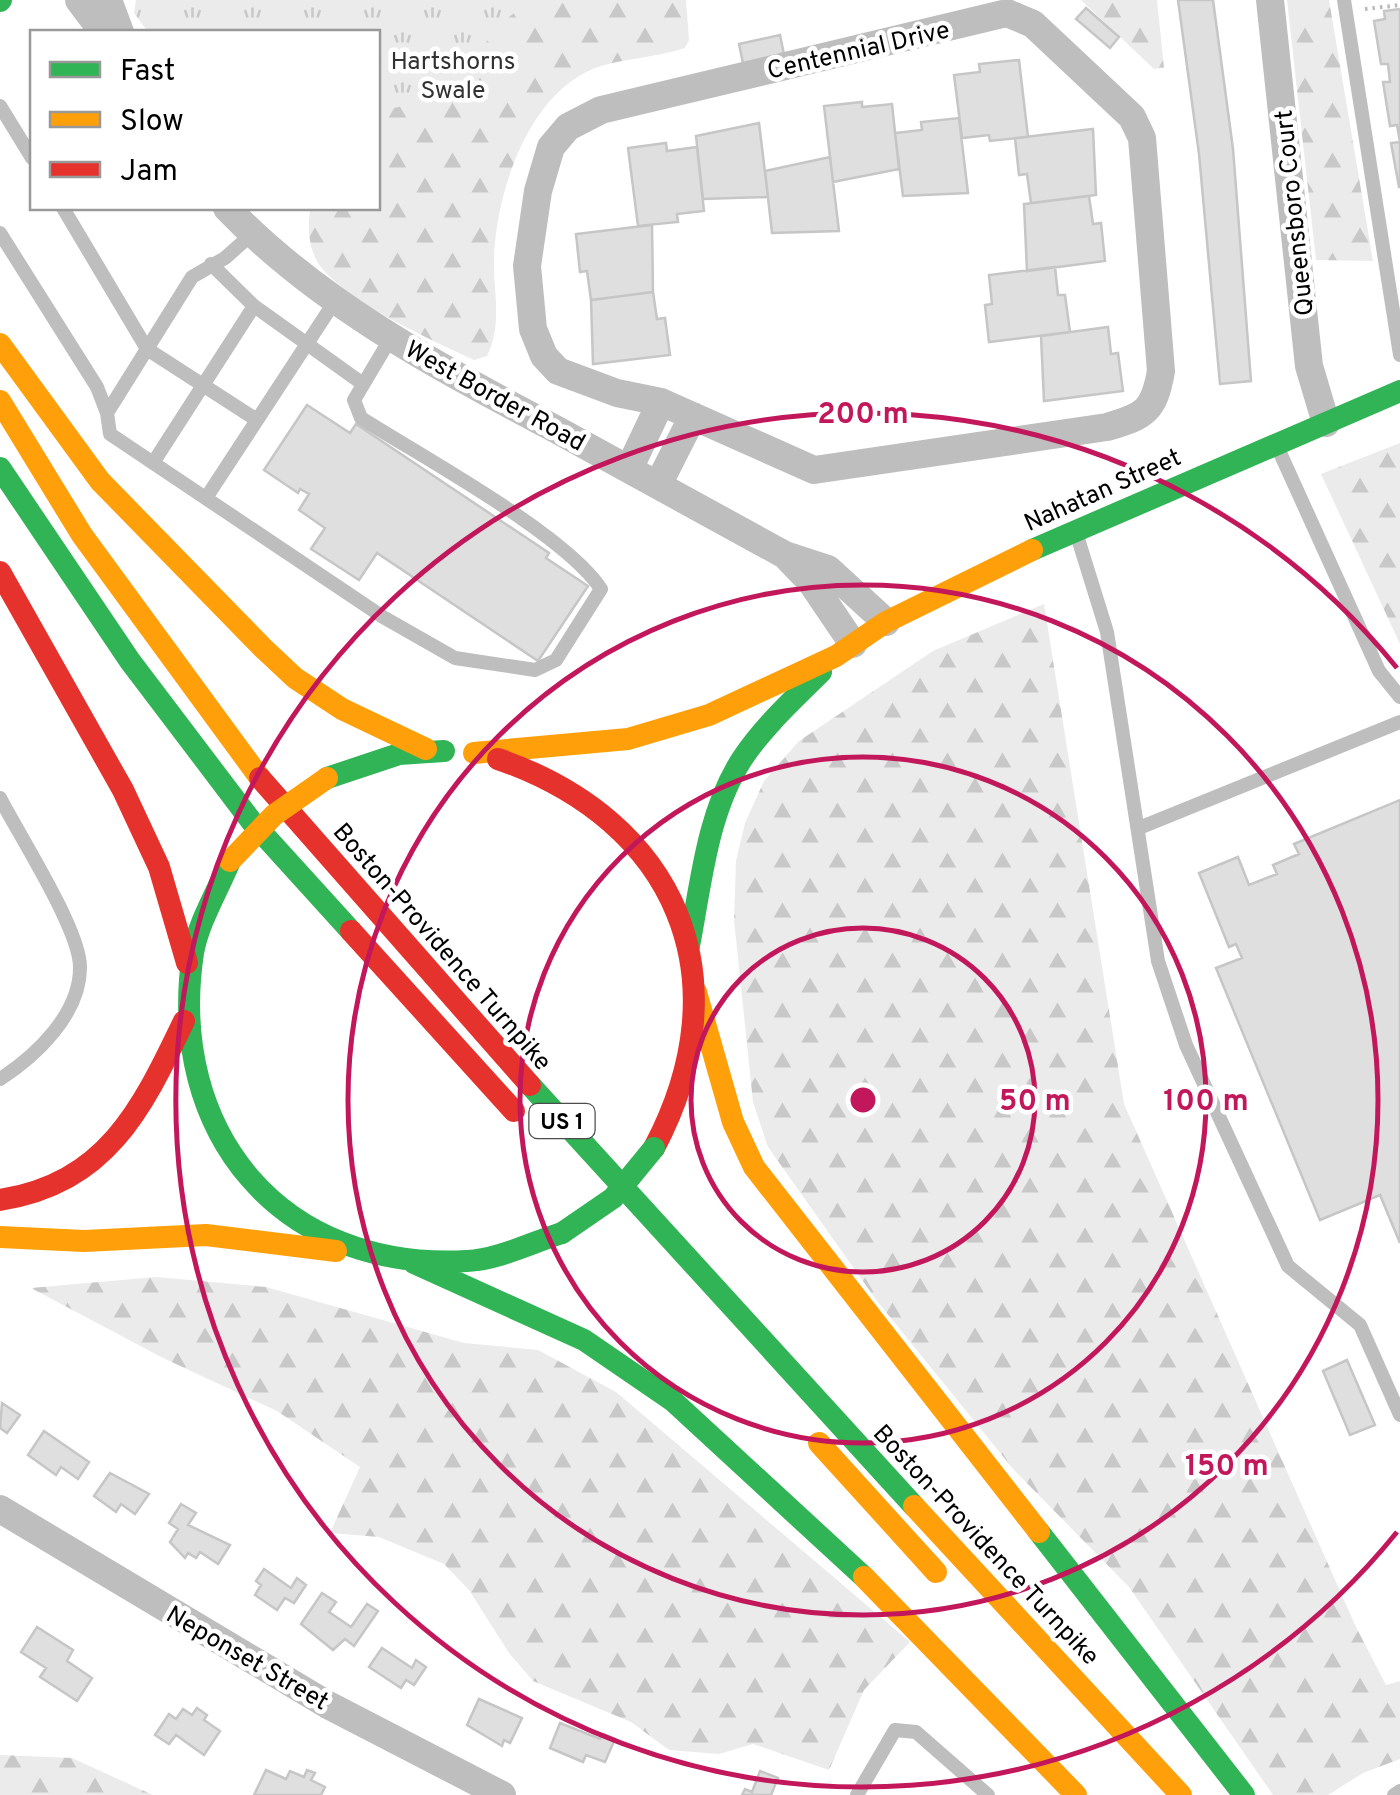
<svg xmlns="http://www.w3.org/2000/svg" width="1400" height="1795" font-family="Overpass,sans-serif">
<defs>
<pattern id="grass-tufts" width="24" height="20" patternUnits="userSpaceOnUse" patternTransform="scale(2.5)"><rect width="24" height="20" fill="#ebebeb"/><path d="M3 7l-1-3M5 7V3M7 7l1-3M15 17l-1-3M17 17v-4M19 17l1-3" fill="none" stroke="#c8c8c8"/></pattern>
<pattern id="forest-firs" width="22" height="20" patternUnits="userSpaceOnUse" patternTransform="scale(2.5)"><rect width="22" height="20" fill="#ebebeb"/><path d="M5 1l3.5 6h-7zM16 11l3.5 6h-7z" fill="#c8c8c8"/></pattern>
</defs>
<rect width="100%" height="100%" fill="#fff"/>
<!-- grass -->
<path fill="url(#grass-tufts)" d="M136,0H557L378,208V32H148L134,13Z"/>
<!-- forest -->
<path fill="url(#forest-firs)" d="M536,0H686L689,40L685,48C658,57 628,58 601,66C530,88 496,191 494,258C493,294 503,322 487,356L474,360C430,339 351,305 321,267C309,253 306,224 311,208H378V110C481,101 470,29 536,0Z
M1081,0H1157L1164,68L1154,69Z
M1287,0H1329L1373,261L1316,260Z
M1400,443V644L1321,474Z
M1044,604L1124,1104L1356,1627L1386,1685L1400,1681V1759L1363,1773L1328,1795H1273L1129,1587L1014,1470L877,1301L768,1147L753,1102L734,920L736,861L745,823L764,781L799,741L933,651Z
M156,1277L266,1287L464,1343L538,1350L616,1392L910,1642L864,1690L829,1770L753,1744L719,1754L669,1750L631,1722L533,1681L509,1653L469,1590L444,1564L379,1537L330,1533L360,1467L277,1411L163,1358L31,1288Z
M0,1755L72,1758L153,1795H0Z"/>
<!-- building -->
<path fill="#dfdfdf" stroke="#c6c6c6" stroke-width="2.5" d="M1178,0H1213L1233,149L1251,381L1220,384L1199,154Z
M1086,8L1119,37L1110,48L1076,19Z
M1400,9V187H1399L1391,143L1400,142L1397,125L1390,126L1383,82H1390L1388,64H1381L1374,21L1385,19L1384,11Z
M780,35L785,59L744,68L739,44Z
M1019,60L1028,137L990,141L989,135L962,138L954,75L980,72L979,64Z
M862,102V107L892,104L899,169L833,182L824,106Z
M959,118L968,193L903,196L895,133L922,130L921,122Z
M759,123L768,197L703,199L696,136Z
M1093,129L1096,195L1031,203L1027,174L1019,175L1015,138Z
M666,143L667,151L697,147L704,211L677,214L678,222L638,226L628,148Z
M830,157L839,231L772,233L765,171Z
M1089,196L1093,224L1101,223L1105,261L1027,271L1024,204Z
M652,225L653,292L591,300L587,271L580,272L576,234Z
M1055,267L1058,295H1065L1070,332L989,342L985,305L992,304L989,275Z
M653,292L657,319L665,318L670,355L593,364L591,300Z
M1108,327L1111,354L1118,353L1123,391L1044,401L1041,336Z
M307,405L350,433L356,424L549,553L546,558L588,586L538,661L377,553L359,580L311,549L325,528L299,510L309,494L300,489L298,493L264,470Z
M1400,800V1243L1380,1195L1320,1220L1216,968L1242,958L1236,944L1229,947L1199,873L1238,857L1249,885L1277,874L1273,865L1299,854L1294,844Z
M1347,1360L1375,1425L1350,1435L1323,1371Z
M2,1403L20,1415L7,1433L0,1428Z
M44,1431L89,1462L78,1479L61,1467L56,1475L28,1455Z
M110,1473L149,1494L135,1514L121,1504L116,1512L94,1496Z
M181,1504L196,1513L188,1525L230,1545L218,1564L200,1552L196,1558L188,1553L185,1558L170,1542L178,1529L169,1523Z
M264,1569L291,1588L297,1578L306,1585L294,1603L285,1598L277,1610L255,1595L261,1585L256,1581Z
M322,1593L336,1602L329,1612L351,1627L367,1604L378,1611L354,1646L345,1639L333,1650L301,1624Z
M37,1627L73,1650L67,1661L92,1678L77,1701L40,1677L46,1668L21,1652Z
M382,1648L412,1668L416,1660L426,1667L414,1685L406,1680L401,1688L369,1667Z
M479,1699L522,1718L510,1743L504,1740L502,1746L467,1725Z
M197,1708L207,1715L204,1720L220,1731L204,1755L176,1735L169,1744L155,1735L169,1714L176,1719L183,1709L192,1715Z
M560,1723L600,1739L603,1734L615,1739L605,1762L586,1755L583,1762L550,1748Z
M266,1770L286,1779L290,1771L304,1777L307,1770L315,1773L311,1780L325,1787L321,1795H254Z
M760,1771L778,1778L771,1795H742L745,1789L752,1792Z"/>
<g fill="none" stroke-linecap="round" stroke-linejoin="round">
<!-- path -->
<path stroke="#b9b9b9" stroke-width="4" stroke-dasharray="2.5 5" stroke-linecap="butt" d="M1365,9L1400,5"/>
<!-- lane -->
<path stroke="#bebebe" stroke-width="14" d="M1344,0L1400,355
M0,106L32,158
M63,208L147,349L257,420
M0,233L97,387L107,413
M252,234L225,258L192,277L107,413L110,434L383,617L455,658L535,670L556,660L601,589C565,534 422,457 361,418L354,400L392,336
M211,264L254,306L363,384
M1276,444L1379,671L1400,697
M153,463L254,306
M206,498L335,301
M1075,529L1107,632L1158,961L1186,1045L1288,1266L1360,1325L1400,1415
M0,798C19,835 81,931 80,968C80,1014 36,1056 0,1079
M1139,828L1400,722
M857,1795L895,1730L916,1732L988,1795
M1394,1795L1400,1791"/>
<!-- street -->
<path stroke="#bebebe" stroke-width="28" d="M79,0L103,32
M108,0L120,32
M1270,0L1309,366L1326,423
M1007,13L1033,24L1132,117L1142,138L1161,371C1154,411 1145,416 1107,427L814,470L661,402L617,393L558,371L544,356L533,329L527,266L538,191L551,147L568,127L601,110Z
M227,208C320,305 441,368 559,431C634,472 710,514 785,555L828,569L886,622
M629,469L661,402
M658,485L693,416
M786,556L811,582L853,644
M0,1509L328,1705L502,1795"/>
<!-- fast -->
<path stroke="#30b455" stroke-width="22" d="M0,1L1,0
M0,468L130,661L252,822L351,931
M1032,550L1400,391
M327,778L399,754L444,751
M230,861C218,890 198,923 193,953C166,1133 282,1272 467,1261C497,1260 533,1242 562,1233
M689,946C701,884 707,813 742,759C764,726 793,700 821,672
M530,1085L914,1506
M414,1263L584,1340L673,1401L864,1577
M1039,1532L1244,1795"/>
<!-- slow -->
<path stroke="#ff9f0a" stroke-width="22" d="M0,344L100,481L263,648L295,678L342,709L426,749
M0,401L82,535L260,778
M474,753L628,739L709,715L836,656L886,622L1032,550
M696,992L733,1122L754,1167L1039,1532
M0,1237L84,1241L206,1235L336,1251
M819,1443L936,1572
M914,1506L1181,1795
M864,1577L1076,1795"/>
<!-- jam -->
<path stroke="#e5322d" stroke-width="22" d="M0,572L123,790L159,867L187,963
M498,759C677,821 744,978 654,1148
M260,778L530,1085
M351,931L514,1111
M0,1200C106,1183 141,1111 184,1021"/>
<!-- fast-bridge -->
<path stroke="#30b455" stroke-width="22" d="M562,1233L613,1198L654,1148"/>
<!-- slow-bridge -->
<path stroke="#ff9f0a" stroke-width="22" d="M230,861L274,815L327,778"/>
</g>
<!-- distance rings -->
<g fill="none" stroke="#c2185b" stroke-width="5">
<circle cx="863" cy="1100" r="172"/>
<circle cx="863" cy="1100" r="343"/>
<circle cx="863" cy="1100" r="515"/>
<path d="M1397 1532A687 687 0 1 1 1397 668"/>
</g>
<g text-anchor="middle" stroke-width="9" stroke-linejoin="round" paint-order="stroke">
<!-- shield labels -->
<rect fill="#fff" stroke="#4c4c4c" stroke-width="2.5" x="529.5" y="1104" width="65" height="34" rx="8"/>
<g font-size="22" font-weight="bold" fill="#000">
<text x="562" y="1129">US 1</text>
</g>
<!-- street labels -->
<g font-size="25" fill="#000" stroke="#fff">
<text transform="translate(858 49) rotate(-13)" y="9">Centennial Drive</text>
<text transform="translate(1293 213) rotate(-96)" y="9">Queensboro Court</text>
<text transform="translate(496 395) rotate(29)" y="9">West Border Road</text>
<text transform="translate(1102 489) rotate(-24)" y="9">Nahatan Street</text>
<text transform="translate(443 946) rotate(49)" y="9">Boston-Providence Turnpike</text>
<text transform="translate(987 1544) rotate(47)" y="9">Boston-Providence Turnpike</text>
<text transform="translate(248 1657) rotate(30)" y="9">Neponset Street</text>
</g>
<!-- park labels -->
<g font-size="25" fill="#323232" stroke="#fff">
<text x="453" y="69">Hartshorns<tspan x="453" dy="29">Swale</tspan></text>
</g>
</g>
<circle cx="863" cy="1100" r="15" fill="#c2185b" stroke="#fff" stroke-width="5"/>
<g font-size="30" text-anchor="middle" font-weight="bold" fill="#c2185b" stroke="#fff" stroke-width="9" stroke-linejoin="round" paint-order="stroke">
<text x="863" y="423">200 m</text>
<text x="1035" y="1110">50 m</text>
<text x="1206" y="1110">100 m</text>
<text x="1227" y="1475">150 m</text>
</g>
<!-- legend -->
<rect x="30" y="30" width="350" height="180" fill="#ffffff" stroke="#999999" stroke-width="2.5"/>
<rect x="50" y="62" width="50" height="15" fill="#30b455" stroke="#999999" stroke-width="2.5"/>
<text x="120" y="80" font-size="30" fill="#000000">Fast</text>
<rect x="50" y="112" width="50" height="15" fill="#ff9f0a" stroke="#999999" stroke-width="2.5"/>
<text x="120" y="130" font-size="30" fill="#000000">Slow</text>
<rect x="50" y="162" width="50" height="15" fill="#e5322d" stroke="#999999" stroke-width="2.5"/>
<text x="120" y="180" font-size="30" fill="#000000">Jam</text>
</svg>
